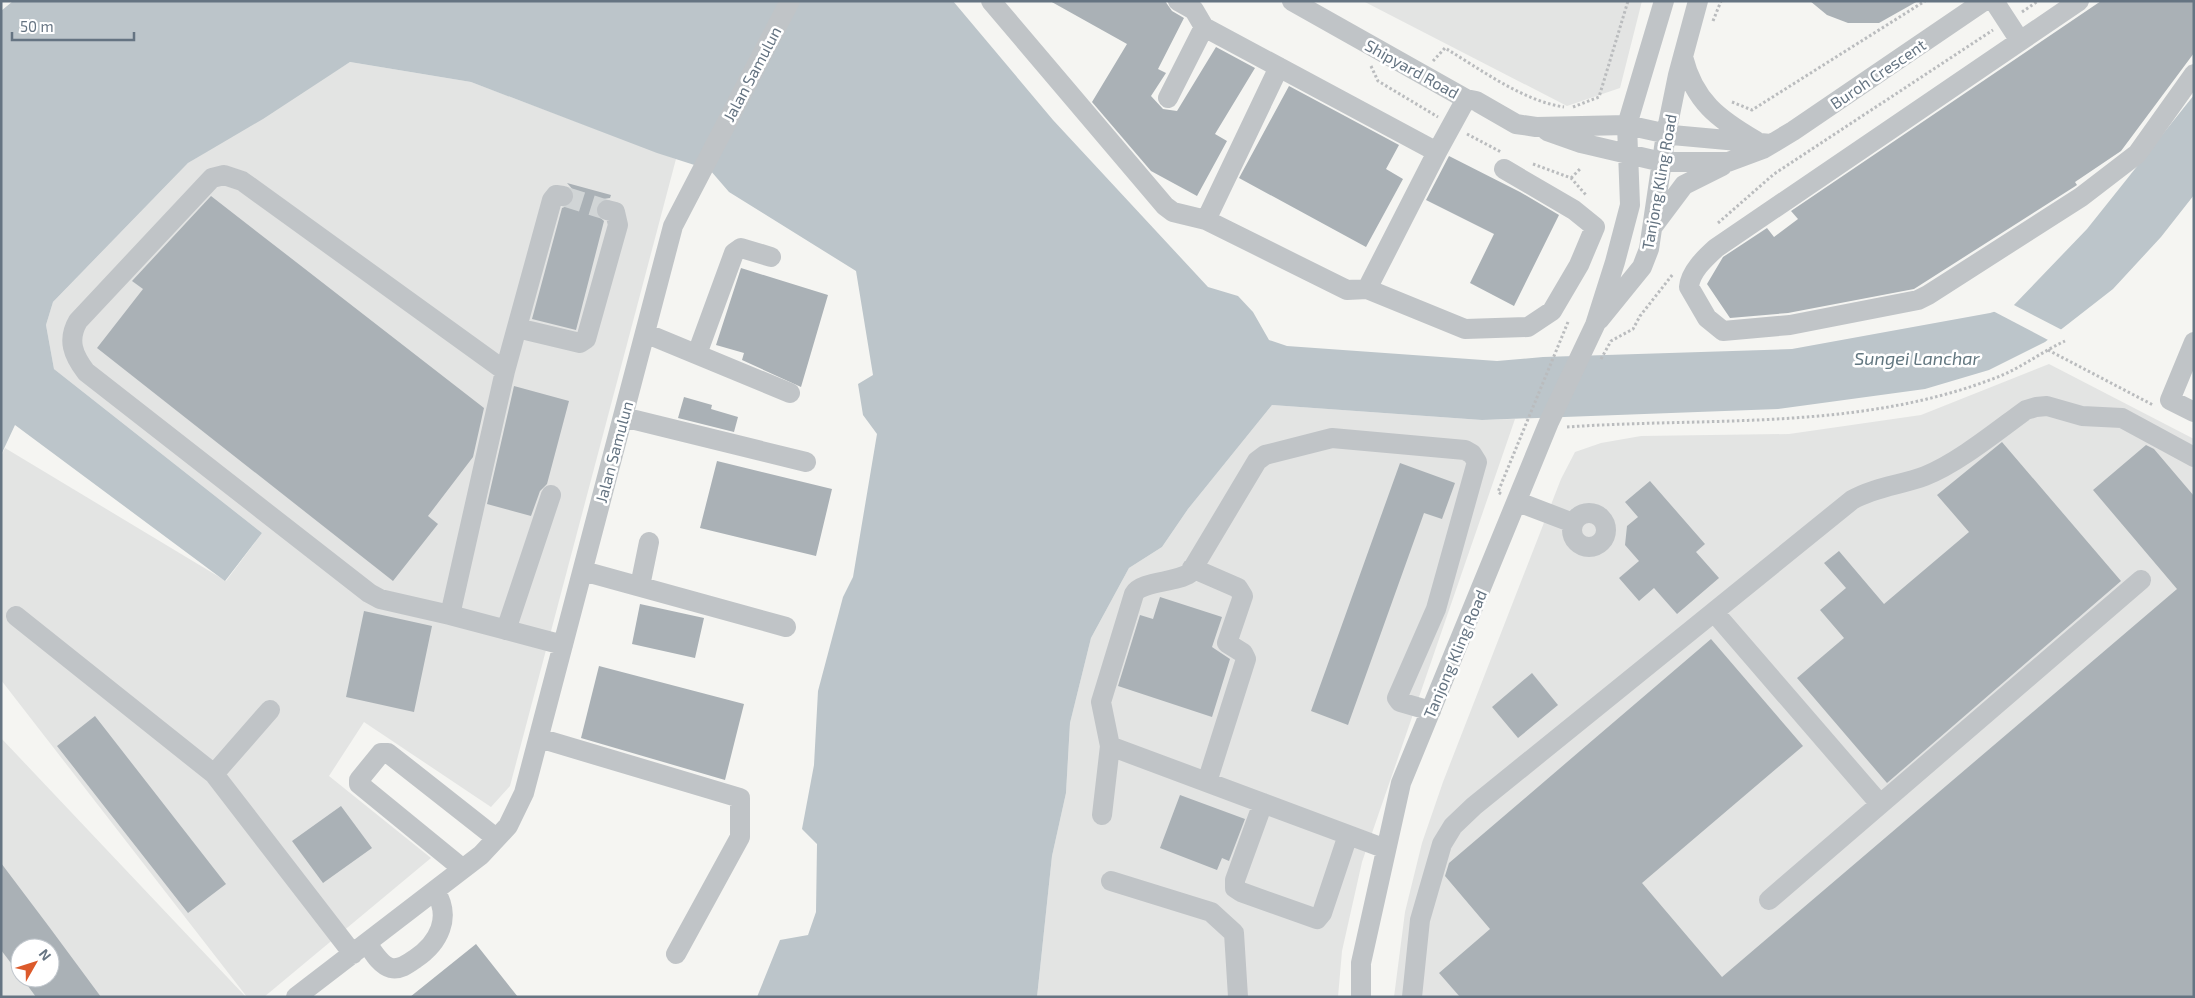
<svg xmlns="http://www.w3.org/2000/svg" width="2195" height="998" font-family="'Exo 2',sans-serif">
<rect width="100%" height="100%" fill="#f5f5f2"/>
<!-- built -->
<path fill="#e3e4e3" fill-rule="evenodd" d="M1363,1H1642L1620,88L1567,106Z
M350,62L471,82L676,159L510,786L491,807L364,722L329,776L431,858L264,997H247L1,680V456L5,448L226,581L262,533L54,369L46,325L53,302L188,163Z
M2049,364L2194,439V997H1394L1405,912L1422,843L1443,782L1561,479L1575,452L1601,443L1641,436L1789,434L1921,415Z
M1272,405L1482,420L1515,419L1362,862L1342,951L1338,997H1037L1052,856L1066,793L1070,723L1091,638L1129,568L1162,547L1188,509Z
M1,738L246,997H1ZM20,948H50V978H20Z"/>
<!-- water -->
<path fill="#bcc5ca" d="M13,1H953L1053,120L1208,287L1238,296L1253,312L1269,340L1287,346L1497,361L1543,357L1792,349L1990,313L2013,306L2087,229L2194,95V195L2161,237L2113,289L2045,342L1989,370L1925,389L1778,409L1482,420L1272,405L1188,509L1162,547L1129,568L1091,638L1070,723L1066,793L1052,856L1037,997H757L780,940L808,935L816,912L817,844L802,829L814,765L818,691L843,597L853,577L877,434L863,415L858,384L873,375L856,271L729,192L710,170L657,153L471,82L350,62L263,119L188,163L53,302L46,325L54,369L262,533L225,581L15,425L1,455V11Z"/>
<!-- pier -->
<path fill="#f5f5f2" d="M2012,304L2064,331L2050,341L1991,310Z"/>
<!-- building -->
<path fill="#aab1b6" d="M1050,1H1165L1172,11L1184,18L1158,69L1166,73L1151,96L1163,109L1177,111L1216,47L1255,68L1215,134L1227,141L1197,196L1151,171L1092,102L1127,44Z
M1810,1H1918L1879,23H1848L1827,15Z
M2101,1H2194V53L2121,151L2075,182L2077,185L2074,187L1914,289L1788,313L1730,318L1707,284L1723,257L1767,228L1774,237L1798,219L1791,211Z
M1289,86L1399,145L1386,169L1403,179L1366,247L1239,178Z
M1449,156L1520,192L1559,215L1514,306L1470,283L1494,234L1426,200Z
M567,183L611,195L610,198L603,199L596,207V214L604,221L576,330L532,319L562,208L572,204L575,198L574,191Z
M211,196L484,408L473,457L428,516L438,524L393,581L97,348L143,289L132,281Z
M741,268L828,295L801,387L742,360L744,353L716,345Z
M514,386L569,401L547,484L540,491L531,516L487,504Z
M684,397L712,405L711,409L738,417L734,432L678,418Z
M2002,442L2121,581L1887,783L1797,678L1844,638L1820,610L1846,588L1824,563L1839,551L1884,604L1969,532L1937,495Z
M2146,445L2154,449L2194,496V997H1460L1439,973L1490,929L1445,876L1449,863L1711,639L1803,746L1642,883L1722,977L2177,589L2093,490Z
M717,461L832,489L816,556L700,528Z
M1400,463L1455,483L1442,519L1424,513L1348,725L1311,711Z
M1650,481L1705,544L1696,552L1719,578L1677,614L1654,588L1639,601L1619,578L1639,561L1625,545L1627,526L1638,517L1625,502Z
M1160,597L1222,617L1212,647L1230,659L1212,717L1118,686L1140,615L1153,619Z
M640,604L704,618L695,658L632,644Z
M364,611L432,626L414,712L346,697Z
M599,666L744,704L725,780L581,738Z
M1532,673L1558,705L1518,738L1492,707Z
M95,716L226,884L188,913L57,746Z
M1180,795L1245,819L1229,861L1222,858L1217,870L1160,848Z
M341,806L372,848L323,883L292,841Z
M1,863L50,928L101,997H36L22,978H50V948H20V975L1,950Z
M476,944L518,997H410Z"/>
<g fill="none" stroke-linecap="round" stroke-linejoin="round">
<!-- minor-tunnel -->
<path stroke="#d1d5d6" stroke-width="20" stroke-dasharray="20 10" stroke-linecap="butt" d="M563,196L607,210"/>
<!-- path -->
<path stroke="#babcbe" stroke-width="3" stroke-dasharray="2.5 2.5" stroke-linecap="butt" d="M2022,12L2038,1
M1713,21L1721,1
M1433,61L1445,48C1480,69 1523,101 1564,107
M1371,66L1378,81L1438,117
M1732,102L1752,110L1925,1
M1573,107L1599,97L1628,1
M1467,134L1501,152
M1533,164L1571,178L1586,195
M1571,178L1581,168
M1718,223L1774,174L1993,30
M2048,350L2153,405
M1601,359L1611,341L1633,329L1640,316L1673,274
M1567,427C1710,417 1858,431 1995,378C2020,369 2041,352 2065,341
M1501,494L1498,492L1568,322"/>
<!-- minor -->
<path stroke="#c0c4c7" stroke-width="20" d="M991,1L1165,206L1173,212L1206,220L1347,290L1367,289L1465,329L1528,327L1552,311L1579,265L1595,227L1574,210L1504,169
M1178,1L1194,10L1204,27L1437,152
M1292,1L1466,99L1476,101L1516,124L1536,127L1627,125L1672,135L1771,144
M1994,1L2020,41
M2079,1L1716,248C1705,258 1690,272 1689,287L1707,318L1723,331L1790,325L1918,300L1928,295L2081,197L2137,154L2194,74
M1683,57C1694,101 1718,119 1756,141
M1168,98L1204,27
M1547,131L1581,143L1662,162H1728L1763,149L1793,131L1984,1
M1206,220L1279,67
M1654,225L1684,185L1722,166
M1367,289L1437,152L1466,99
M1599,320L1642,267L1649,249L1666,134L1678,75L1698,1
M517,328L580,343L586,339L618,225L615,212L607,210
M645,333L790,393
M2194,342L2170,400L2194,412
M697,354L734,253L741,248L771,257
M505,371L242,181L224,175L212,178L78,321C67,340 73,355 86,372L369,593L380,599L450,615L563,645
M623,417L806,462
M1518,502L1573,523
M1572 530a17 17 0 1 1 34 0a17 17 0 1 1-34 0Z
M1192,568L1238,588L1243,596L1227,643L1243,653L1246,659L1207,782
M583,571L786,627
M640,586L649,542
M1714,612L1880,804
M450,615L505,371L552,200L556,195L563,196
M16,616L214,774L353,954
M506,630L551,495
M539,738L740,798V837L676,954
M1110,746L1386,849
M214,774L270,710
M1263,803L1235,880V888L1241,892L1317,919L1322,913L1348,835
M1102,815L1110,746L1101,702L1134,594C1141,581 1176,583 1190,573L1257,461L1265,455L1332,438L1465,450L1472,454L1477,462L1436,609L1397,698L1400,702L1431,711
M463,869L359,784V780L381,753H388L496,838
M1111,881L1211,912L1234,933L1238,997
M1769,900L2141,580
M367,943C373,952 380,965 391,968C400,970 408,964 415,959C439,943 452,917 435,891
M296,997L481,855L508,826L524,793L673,226L790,1
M1361,997V963L1401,783L1549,422L1595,325L1615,262L1630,205L1627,125L1664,1
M1412,997L1420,920L1442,844L1453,826L1474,806L1852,500C1875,487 1901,485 1925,476C1958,463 1997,431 2026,410L2036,407L2047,406L2082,416L2122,418L2194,457"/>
</g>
<g text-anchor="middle" stroke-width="5" stroke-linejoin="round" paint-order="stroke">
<!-- street labels -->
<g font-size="16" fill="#657482" stroke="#fff">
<text transform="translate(1412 69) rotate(29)" y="6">Shipyard Road</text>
<text transform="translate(752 74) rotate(-62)" y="6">Jalan Samulun</text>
<text transform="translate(1878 74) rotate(-34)" y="6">Buroh Crescent</text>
<text transform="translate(1659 182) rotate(-80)" y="6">Tanjong Kling Road</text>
<text transform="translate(614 452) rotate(-75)" y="6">Jalan Samulun</text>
<text transform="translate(1455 654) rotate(-67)" y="6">Tanjong Kling Road</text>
</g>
<!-- water labels -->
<g font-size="18" font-style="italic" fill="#61767f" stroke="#fff">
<text x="1917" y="365">Sungei Lanchar</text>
</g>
</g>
<!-- border -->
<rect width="2195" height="998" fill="none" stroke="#657482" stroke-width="5"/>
<!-- north arrow -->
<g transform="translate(35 963) rotate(51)"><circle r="24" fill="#ffffff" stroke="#c1c7cd"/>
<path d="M0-4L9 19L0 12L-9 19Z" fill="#dc5a2b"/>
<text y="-8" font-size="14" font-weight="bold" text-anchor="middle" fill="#657482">N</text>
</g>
<!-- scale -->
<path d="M12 32v8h122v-8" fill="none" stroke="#657482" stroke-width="2.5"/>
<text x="20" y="32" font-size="15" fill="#657482" stroke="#ffffff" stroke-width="4" paint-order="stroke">50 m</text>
</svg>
